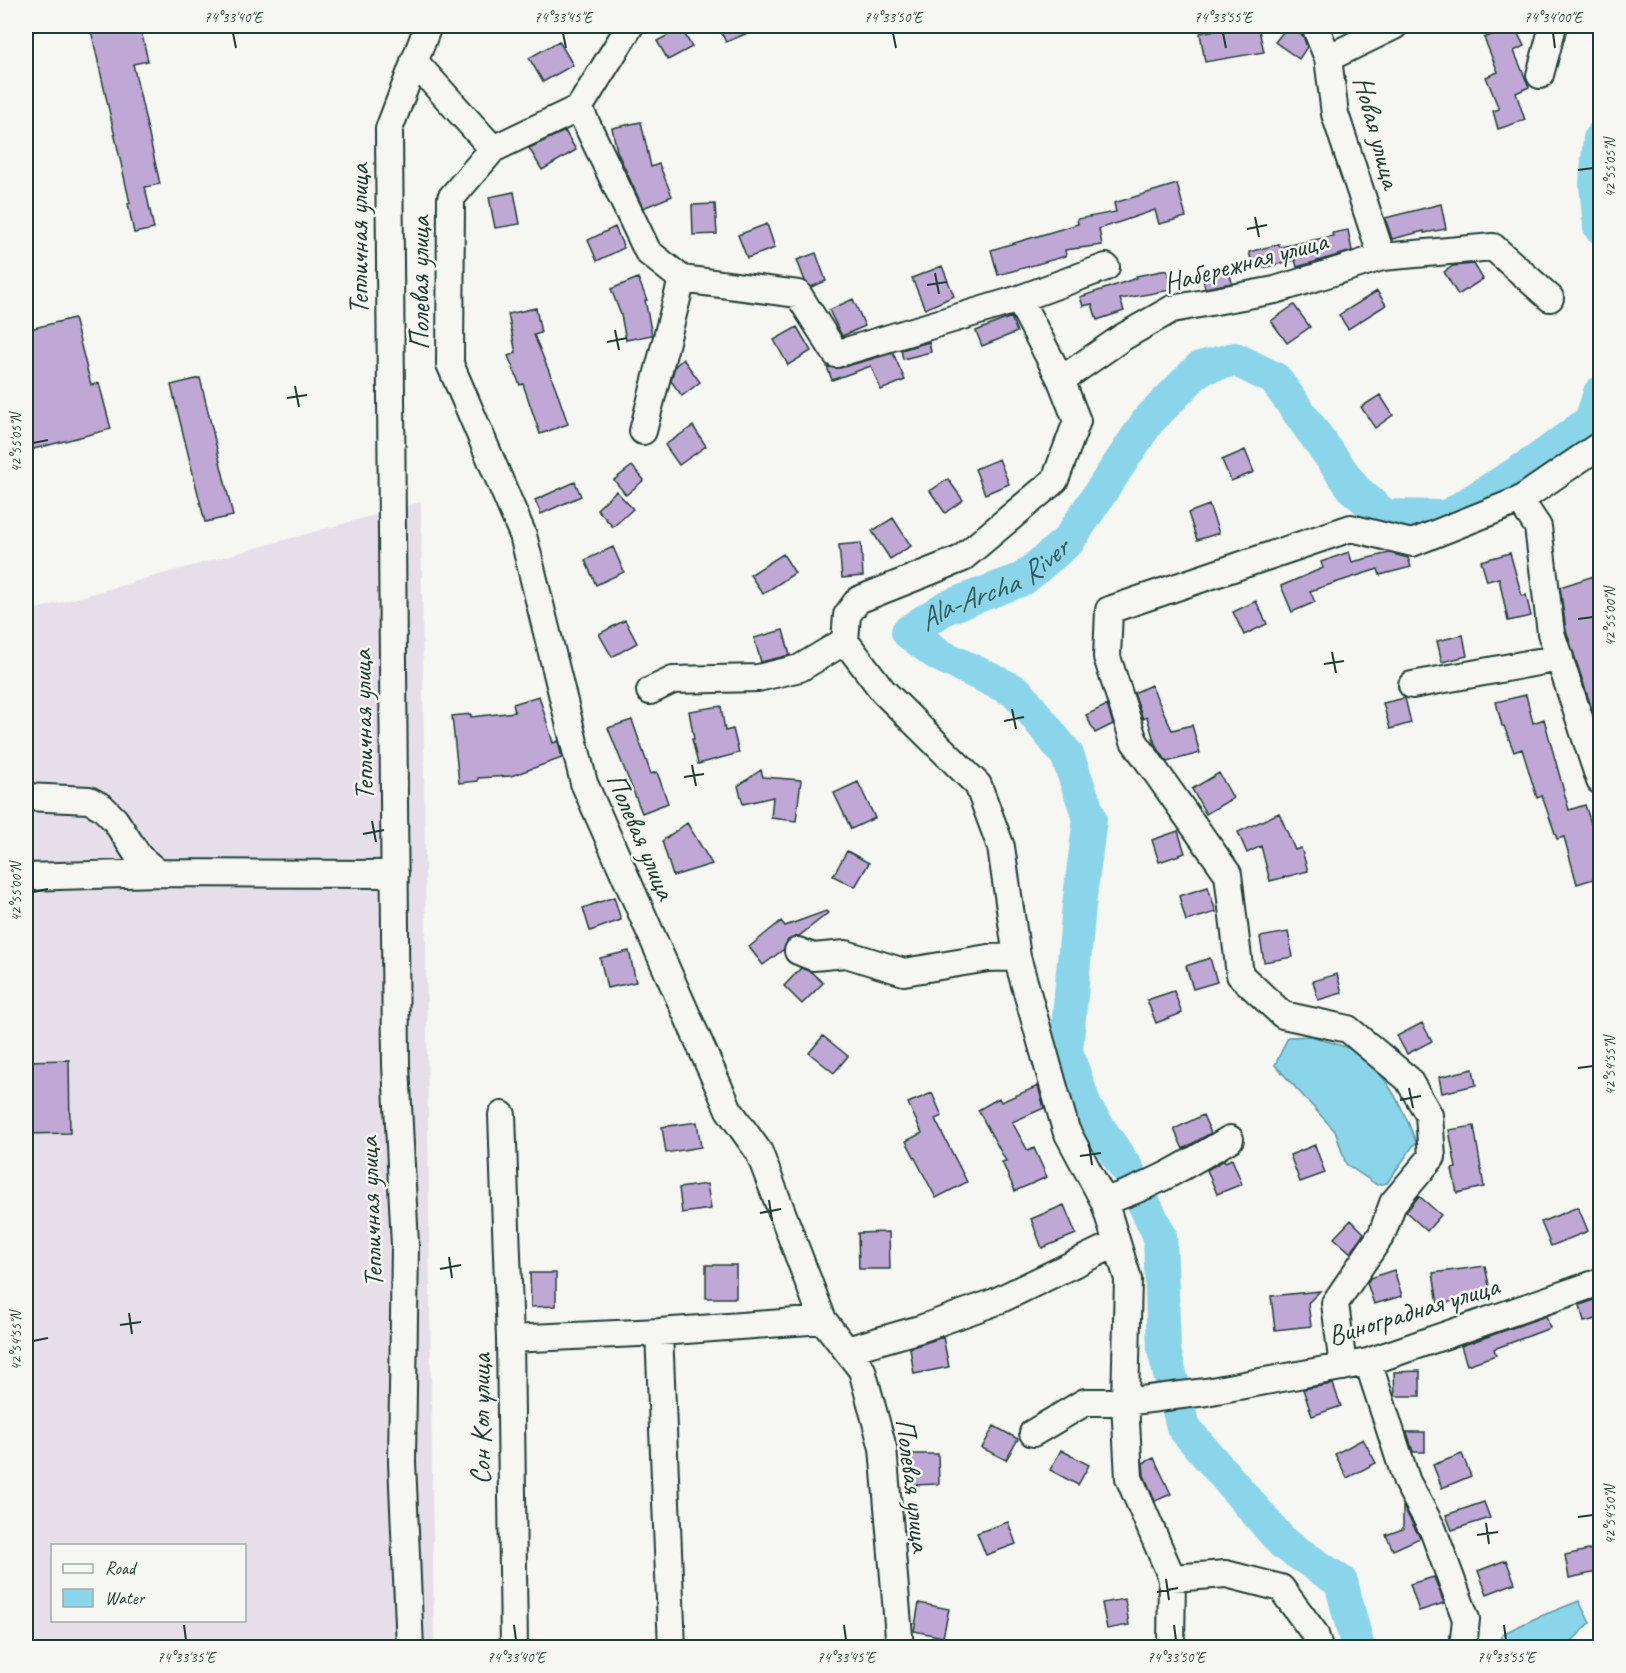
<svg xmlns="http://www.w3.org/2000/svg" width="1626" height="1673" font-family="Caveat,sans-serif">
<rect width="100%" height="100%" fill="#f6f6f2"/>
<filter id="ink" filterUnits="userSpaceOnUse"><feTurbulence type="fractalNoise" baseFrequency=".0167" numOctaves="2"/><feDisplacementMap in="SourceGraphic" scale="12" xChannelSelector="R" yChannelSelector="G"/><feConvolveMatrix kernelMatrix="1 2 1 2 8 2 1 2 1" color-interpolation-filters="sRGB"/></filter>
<g filter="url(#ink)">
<!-- built -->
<path fill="#e6dfea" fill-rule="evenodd" d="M421,502L434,1647L26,1648V612ZM52,1546H244V1620H52Z"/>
<!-- water -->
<path fill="#8ad5ea" stroke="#5f98a1" stroke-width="1.5" d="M1311,1036C1325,1041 1340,1044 1352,1050C1383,1065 1404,1110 1416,1142L1387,1183L1377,1185L1346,1164L1335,1131L1275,1065L1288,1037Z
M1579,1601L1590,1623L1566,1647H1500L1502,1634L1536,1618Z"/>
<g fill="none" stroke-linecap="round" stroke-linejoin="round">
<!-- river -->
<g stroke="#8ad5ea" stroke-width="34">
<path d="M1600,138L1596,184L1600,227"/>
<path id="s1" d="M1358,1648L1341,1582L1283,1543L1183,1427L1164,1350L1160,1236L1128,1171L1086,1109L1066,1051L1079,905L1090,819L1067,755L1017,692L939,655L908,632L945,608L1023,579L1068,541L1148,421L1200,368L1235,359L1275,379L1354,489L1385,516L1447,517L1537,461L1591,421L1600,393"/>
</g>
</g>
<!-- building -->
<path fill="#bfa8d6" stroke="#1f3d34" stroke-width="1.5" d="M90,26H140L148,61L133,64L160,184L145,187L154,229L134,233L128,204L130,203Z
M718,26H765L726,42Z
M1258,26L1264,52L1205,62L1200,33L1222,29L1223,32Z
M1288,26L1303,36L1307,47L1299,59L1275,42Z
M1514,26L1524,46L1514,51L1529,87L1516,93L1525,120L1498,129L1493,111L1499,109L1486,77L1498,72L1484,38Z
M681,28L692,47L668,60L657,41Z
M559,41L573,65L543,82L529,58Z
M641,122L651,167L659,164L672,196L643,208L617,151L612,128Z
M565,131L576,150L542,170L529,148Z
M1177,184L1186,217L1159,224L1155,210L1099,229L1102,245L1065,250L1066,256L998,275L991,250L1078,224L1077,219L1116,212L1114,203Z
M514,192L520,224L495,228L489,197Z
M715,204L717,234L693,235L692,205Z
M1441,204L1446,229L1424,233V231L1392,239L1385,218Z
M767,224L775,248L747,258L738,235Z
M615,227L624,248L597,261L588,240Z
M1348,230L1352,251L1297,267L1295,260L1254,270L1249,252L1279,244L1280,247L1333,236L1332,233Z
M816,253L826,281L811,287L805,281L797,260Z
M1474,264L1483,279L1458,295L1444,272L1453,266Z
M942,266L954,296L925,309L912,278Z
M1229,269L1232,283L1205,288L1202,275Z
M1167,270L1171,290L1120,299L1124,311L1097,320L1092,304L1083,306L1080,297L1137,278L1136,276Z
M638,278L647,300H645L652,335L626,340L621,315L611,289Z
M1377,291L1386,305L1348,329L1339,315Z
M853,299L865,326L842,336L829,310Z
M1294,305L1310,327L1287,343L1271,321Z
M536,308L541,333L534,335L555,386L568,424L540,434L523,384L520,385L508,356L516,353L508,314Z
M1011,317L1017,332L982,346L976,331Z
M74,318L91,385L99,383L111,429L26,451V330Z
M797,327L811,351L788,365L774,340Z
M929,342L931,352L903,359L901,350Z
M893,353L905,380L881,390L871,366L832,380L827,367L840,368Z
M683,359L700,382L682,396L671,381L675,366Z
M200,378L233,516L205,522L171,385Z
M1380,395L1393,415L1375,428L1361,407Z
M693,426L706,446L679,465L665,445Z
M1245,450L1254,472L1231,481L1222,460Z
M999,459L1009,484L985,494L975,469Z
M632,466L644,480L626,495L614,480Z
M948,479L963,500L945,513L930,491Z
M575,482L581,496L541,514L535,500Z
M616,491L633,509L613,527L597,509Z
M1209,505L1219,533L1197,540L1188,513Z
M893,518L911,546L890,559L872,531Z
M861,543L863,576L842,578L839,545Z
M613,547L624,572L596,585L585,560Z
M1349,552L1352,562L1389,553L1408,558L1411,567L1380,575L1378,569L1310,591L1315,602L1292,612L1281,586L1323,568L1321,562Z
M1510,553L1522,596L1526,595L1531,616L1508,621L1499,578L1487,581L1481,561Z
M783,554L795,573L763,594L750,575Z
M1600,574V734L1566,630L1560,587Z
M1256,601L1267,624L1244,635L1233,612Z
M625,620L637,643L612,657L599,634Z
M783,630L790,655L761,662L754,638Z
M1463,635L1467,656L1442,662L1437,641Z
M1151,685L1172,730L1192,725L1200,753L1167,762L1155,744L1147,717L1143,719L1134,693Z
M1526,695L1533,723L1544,719L1569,810L1585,805L1600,851V877L1577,884L1564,837L1557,839L1542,796L1537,798L1522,749L1514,752L1504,726H1502L1496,702Z
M539,696L553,743L558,741L562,758L511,776L478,778V781L459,783L452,716L471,714V717L515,712L513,704Z
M1405,698L1411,723L1390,729L1383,703Z
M1107,705L1113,724L1095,733L1086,715Z
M721,706L725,731L733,729L739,753L698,764L692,739H694L689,711Z
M632,720L651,774L657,772L668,803L642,813L608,728Z
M761,770L763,777L801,780L796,821L771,818L773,797L743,804L738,786Z
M1219,773L1233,798L1206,814L1192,789Z
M858,782L875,818L851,829L834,793Z
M1279,813L1295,850L1301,848L1308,871L1270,881L1261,846L1247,853L1238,832Z
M687,823L712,864L673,876L662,841Z
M1178,831L1185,853L1159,862L1152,840Z
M847,851L869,863L855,887L833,876Z
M1208,887L1216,912L1186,921L1179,896Z
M614,897L621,920L590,931L583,908Z
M826,911L828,913L799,936L788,940L784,949L763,965L749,947L781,921L785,926Z
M1288,932L1293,957L1264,962L1260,937Z
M629,951L636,982L607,988L600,958Z
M1210,958L1217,982L1193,989L1186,966Z
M801,968L811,972L823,983L802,1004L784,986Z
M1337,974L1342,993L1318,1000L1313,981Z
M1174,991L1182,1013L1156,1023L1147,1000Z
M1422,1023L1432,1041L1407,1054L1397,1036Z
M823,1036L848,1056L834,1073L809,1053Z
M69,1060L70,1133L26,1134V1061Z
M1473,1069L1476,1085L1442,1093L1439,1077Z
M1038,1086L1044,1108L1012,1122L1028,1151L1034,1148L1047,1177L1015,1191L1002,1162L1006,1161L978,1110L999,1098L1001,1102Z
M932,1093L942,1116L935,1119L967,1182L936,1198L906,1141L922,1133L908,1103Z
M1203,1115L1211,1133L1183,1149L1174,1129Z
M697,1122L701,1147L666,1153L662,1127Z
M1474,1126L1484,1187L1457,1193L1452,1169L1456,1168L1449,1130Z
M1315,1145L1325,1173L1300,1182L1290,1155Z
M1232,1159L1242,1184L1217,1194L1207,1170L1224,1160L1225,1162Z
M707,1184L711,1209L682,1213L679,1188Z
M1419,1196L1441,1215L1427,1231L1406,1212Z
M1064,1205L1076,1234L1042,1248L1031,1219Z
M1578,1207L1588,1231L1551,1246L1541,1222Z
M1351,1220L1364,1233L1351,1253L1334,1238Z
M889,1232L890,1269H859L858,1233Z
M706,1265H736V1298H706Z
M1485,1266L1491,1295L1438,1304L1433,1273Z
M1394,1270L1402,1296L1374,1304L1367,1283L1370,1278Z
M530,1273H556V1306L531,1307Z
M1320,1291L1308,1303L1311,1326L1275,1330L1271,1296Z
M1600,1298V1318L1584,1322L1580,1305Z
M1546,1316L1550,1328L1494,1349L1496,1355L1467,1365L1461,1346Z
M943,1337L949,1367L914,1374L910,1348Z
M1420,1371V1396H1395L1394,1372Z
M1333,1384L1341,1406L1312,1416L1303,1389Z
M994,1426L1018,1439L1006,1460L982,1448Z
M1407,1432H1425V1452H1413Z
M1363,1439L1376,1463L1347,1478L1335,1454Z
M1061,1450L1089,1465L1078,1485L1050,1470Z
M911,1454H938L939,1484L912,1485Z
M1462,1454L1471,1476L1442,1488L1433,1465Z
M1154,1458L1171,1494L1155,1501L1144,1475L1143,1463Z
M1484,1502L1490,1518L1452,1530L1446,1515Z
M1403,1506L1420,1538L1393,1550L1386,1535L1403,1529Z
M1008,1522L1016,1544L986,1555L977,1533Z
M1593,1549L1597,1572L1569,1578L1565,1555Z
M1506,1560L1515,1583L1487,1594L1478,1571Z
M1434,1577L1444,1603L1419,1611L1410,1584Z
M1125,1599L1129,1625L1107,1629L1102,1603Z
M919,1603L949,1609L943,1637L914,1631Z"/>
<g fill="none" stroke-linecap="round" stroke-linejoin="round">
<!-- minor casing -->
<g stroke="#1f3d34" stroke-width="30">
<path id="minor" d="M1315,26L1328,58
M414,61L493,149L451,198L450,364L523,535L584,783L729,1110L759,1152L823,1320L862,1370L883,1448L900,1648
M1540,75L1553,26
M579,108L648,252L682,279L798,294L836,354L1019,299L1106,267
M493,149L579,108L630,26
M1382,257L1335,114L1328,58L1394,26
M1019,299L1061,380
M643,431L682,279
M1520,500L1538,527L1551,633L1600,781
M1412,685L1560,658
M650,691L673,680L758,678L800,668L845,641
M26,797L89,800L102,807L115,820L139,857L158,873L395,874
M26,877L158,873
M798,951L813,957L846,954L904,972L988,958L1017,957
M502,1115L510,1339
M1104,1201C1150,1188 1189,1163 1230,1139
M659,1332L672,1648
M847,1350L920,1329L995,1302L1117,1243
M1368,1362L1407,1482L1433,1530L1466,1619L1463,1648
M1343,1367L1335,1303L1382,1234L1393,1203L1432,1157L1429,1115L1408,1079L1348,1029L1283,1015L1240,975L1228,874L1134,741L1107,657L1109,610L1351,528L1412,543L1520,500L1600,445
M1033,1433L1085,1402H1125L1206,1392L1368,1362L1600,1282
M1172,1578L1226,1574L1281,1588L1315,1634L1319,1648
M410,1648L402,1462L405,1245L396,1065L389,129L428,26
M514,1648L510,1339L659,1332L823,1320
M1168,1648L1171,1643L1172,1578L1129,1478L1125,1402L1128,1279L1104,1201L1066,1130L1017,957L1001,847L978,785L883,691L845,641L847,615L858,600L961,559L1055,480L1077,421L1061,380L1123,337L1172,309L1275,290L1382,257L1493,247L1550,298"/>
</g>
<!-- minor -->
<use href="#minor" stroke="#f6f6f2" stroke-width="26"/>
</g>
</g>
<!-- ticks -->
<path fill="none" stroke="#1f3d34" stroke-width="2" d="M233,33L236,48M563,33L566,48M893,33L896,48M1223,33L1226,48M1553,33L1555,48M1578,170L1593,168M1255,217L1259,237M1247,229L1267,225M935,273L939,294M927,285L947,282M615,330L619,350M607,342L627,338M295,386L299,407M287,398L307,395M33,443L48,440M1578,619L1593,617M1332,652L1336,673M1324,664L1344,661M1012,709L1016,729M1004,721L1024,717M692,765L696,786M684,777L704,774M372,821L376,842M363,834L384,830M33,892L48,889M1578,1068L1593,1066M1409,1088L1413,1108M1400,1100L1421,1096M1089,1144L1092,1165M1080,1156L1101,1153M769,1200L772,1221M760,1213L781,1209M449,1257L452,1278M440,1269L461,1265M129,1313L132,1334M120,1325L141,1322M33,1341L48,1338M1578,1517L1593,1515M1486,1523L1489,1544M1477,1535L1498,1532M1166,1579L1169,1600M1157,1592L1178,1588M184,1625L186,1640M514,1625L516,1640M844,1625L846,1640M1174,1625L1176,1640M1504,1625L1506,1640"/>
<g text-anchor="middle" stroke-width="5" stroke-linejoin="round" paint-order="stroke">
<!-- street labels -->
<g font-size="28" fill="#1f3d34" stroke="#f6f6f2">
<text transform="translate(1378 132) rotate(75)" y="10">Новая улица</text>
<text transform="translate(358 239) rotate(-90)" y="10">Тепличная улица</text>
<text transform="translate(1245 261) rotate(-15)" y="10">Набережная улица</text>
<text transform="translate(419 283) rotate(-90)" y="10">Полевая улица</text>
<text transform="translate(362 725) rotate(-91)" y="10">Тепличная улица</text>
<text transform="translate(642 836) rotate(67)" y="10">Полевая улица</text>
<text transform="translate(370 1212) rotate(-92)" y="10">Тепличная улица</text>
<text transform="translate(1413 1310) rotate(-17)" y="10">Виноградная улица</text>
<text transform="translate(480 1419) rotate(-90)" y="10">Сон Кол улица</text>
<text transform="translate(914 1485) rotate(83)" y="10">Полевая улица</text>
</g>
<!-- water labels -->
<g font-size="30" font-style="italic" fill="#345b58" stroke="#f6f6f2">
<text dy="10" stroke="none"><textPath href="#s1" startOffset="1298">Ala-Archa River</textPath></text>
</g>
</g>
<!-- margin -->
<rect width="1626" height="1673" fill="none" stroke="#f6f6f2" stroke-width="66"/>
<!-- legend -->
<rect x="51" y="1544" width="195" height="78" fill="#f6f6f2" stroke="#a0aca6" stroke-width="1.5"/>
<rect x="63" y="1564" width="30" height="9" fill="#f6f6f2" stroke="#a0aca6" stroke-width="1.5"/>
<text x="105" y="1574" font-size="18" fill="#1f3d34">Road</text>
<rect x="63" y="1589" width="30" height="18" fill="#8ad5ea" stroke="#a0aca6" stroke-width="1.5"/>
<text x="105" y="1604" font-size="18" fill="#1f3d34">Water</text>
<rect x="33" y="33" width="1560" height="1607" fill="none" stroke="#1f3d34" stroke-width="2"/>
<g font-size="15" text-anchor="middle" fill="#1f3d34">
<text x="233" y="22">74°33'40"E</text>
<text x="563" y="22">74°33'45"E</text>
<text x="893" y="22">74°33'50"E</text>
<text x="1223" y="22">74°33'55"E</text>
<text x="1553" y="22">74°34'00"E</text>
<text transform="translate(1610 168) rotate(-90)" y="5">42°55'05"N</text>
<text transform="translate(16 443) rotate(-90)" y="5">42°55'05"N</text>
<text transform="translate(1610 617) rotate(-90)" y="5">42°55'00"N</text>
<text transform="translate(16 892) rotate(-90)" y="5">42°55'00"N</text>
<text transform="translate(1610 1066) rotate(-90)" y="5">42°54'55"N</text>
<text transform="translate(16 1341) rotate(-90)" y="5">42°54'55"N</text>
<text transform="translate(1610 1515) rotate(-90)" y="5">42°54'50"N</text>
<text x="186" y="1662">74°33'35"E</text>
<text x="516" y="1662">74°33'40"E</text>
<text x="846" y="1662">74°33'45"E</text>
<text x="1176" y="1662">74°33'50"E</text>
<text x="1506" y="1662">74°33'55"E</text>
</g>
</svg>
